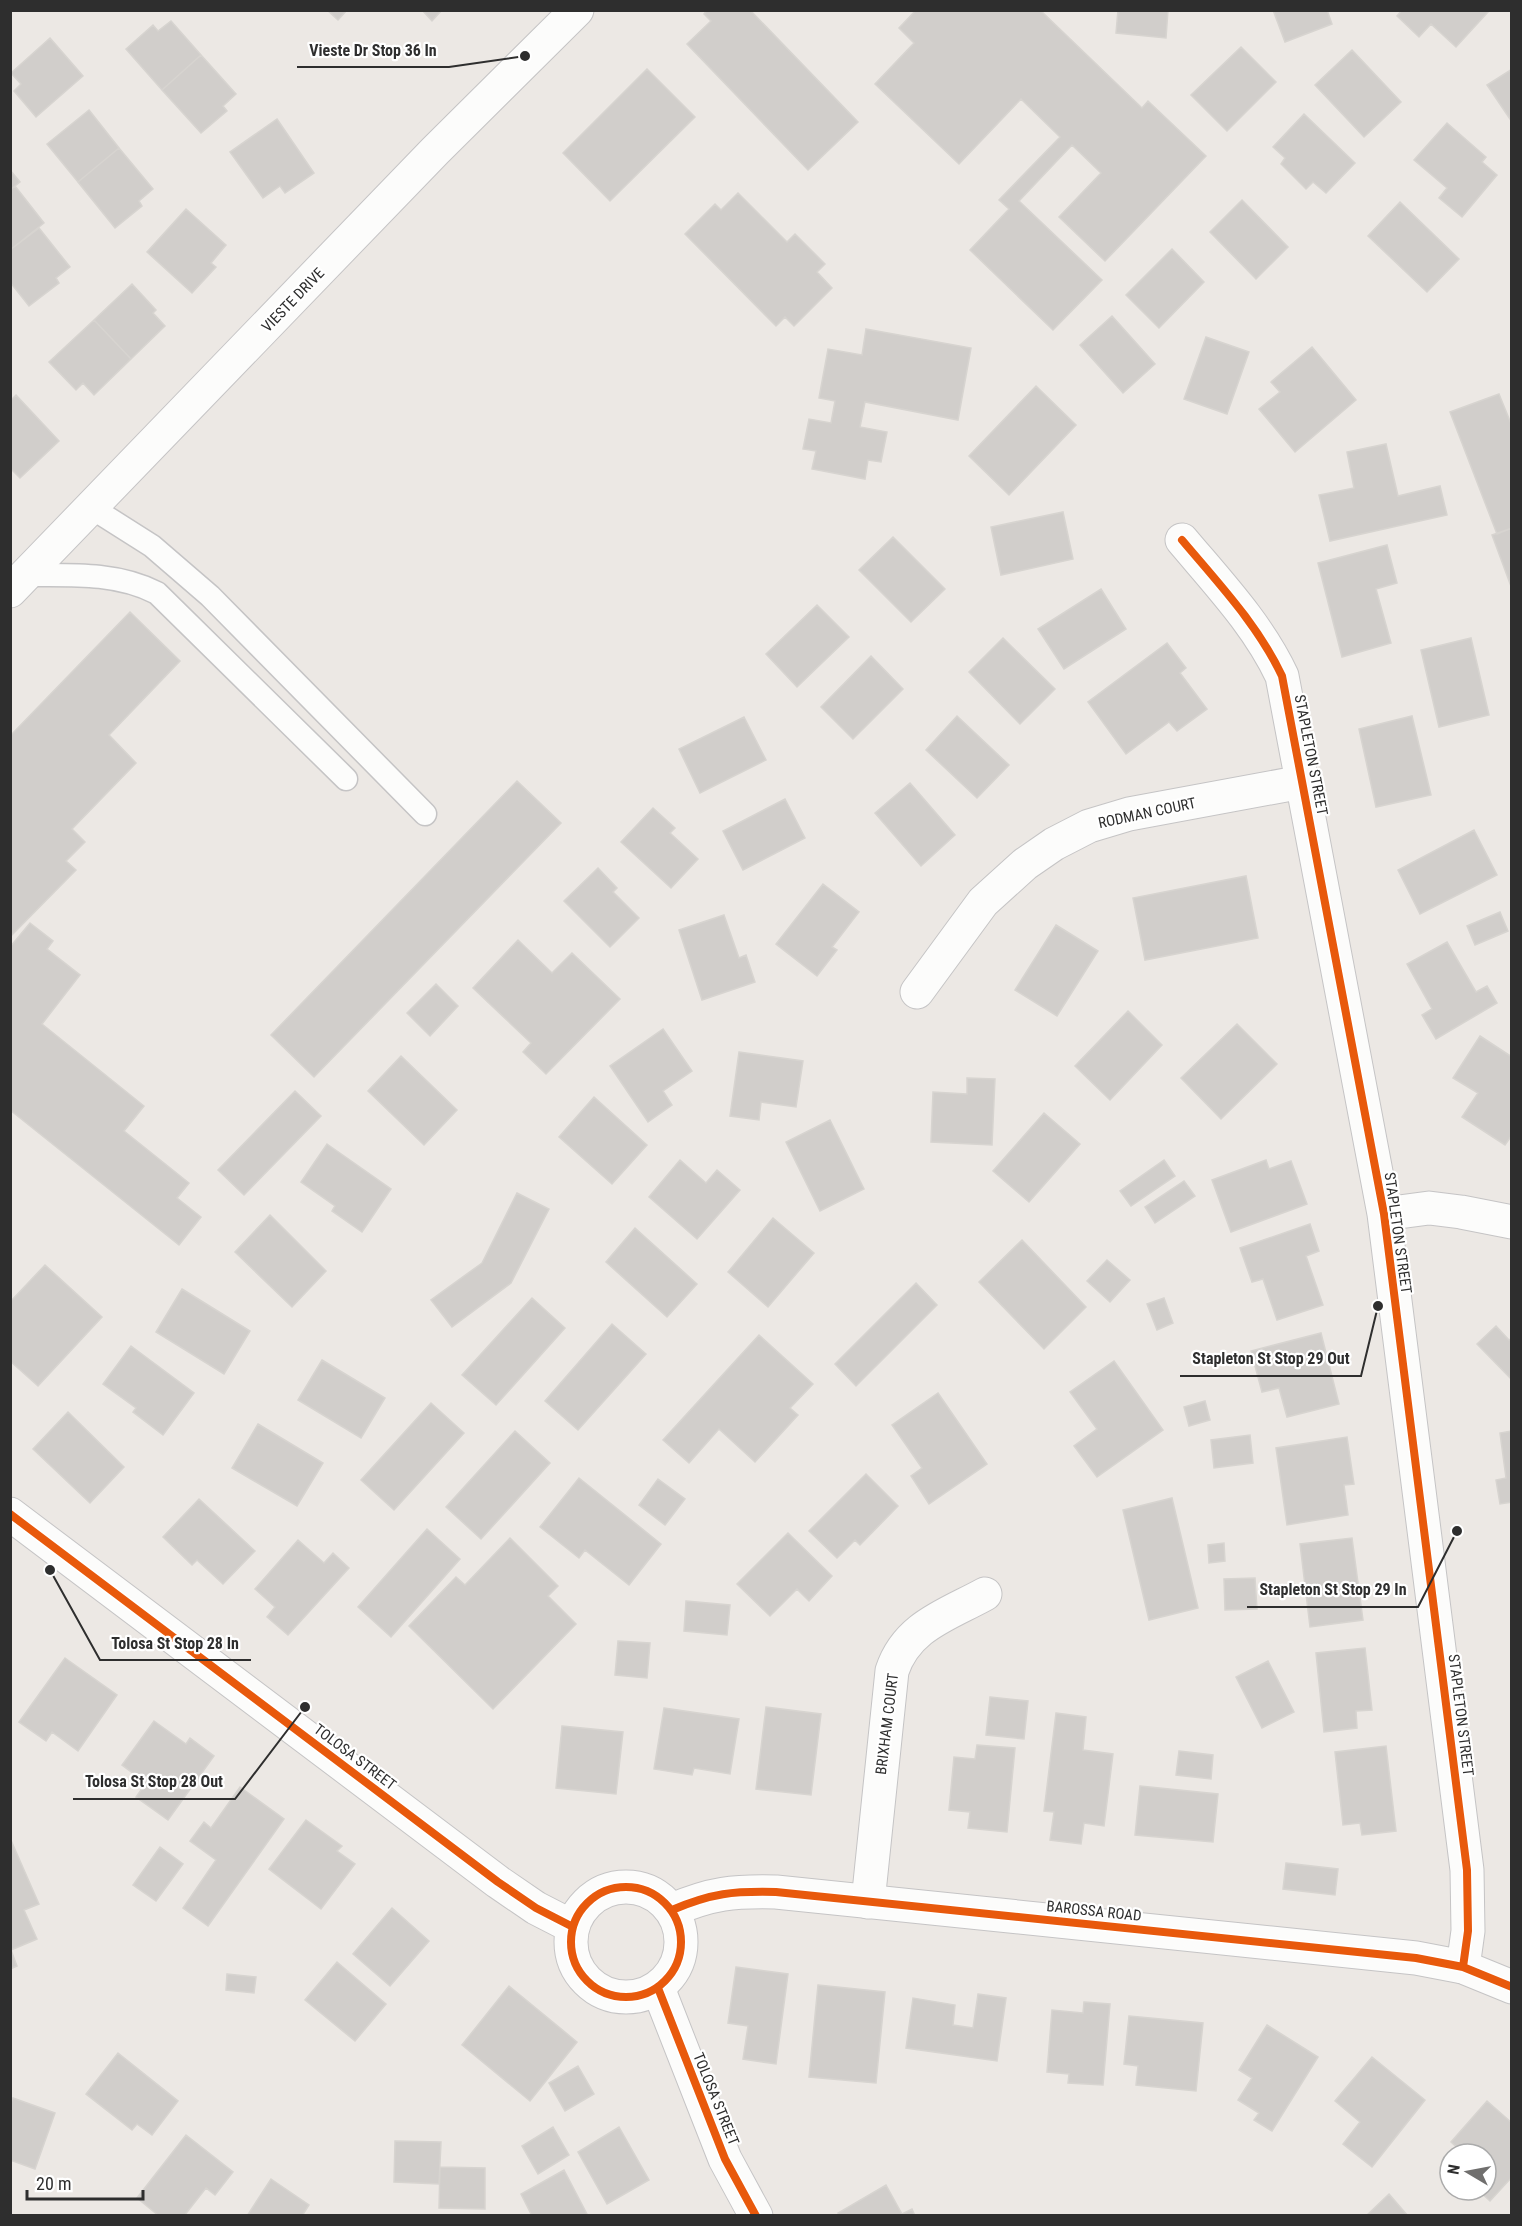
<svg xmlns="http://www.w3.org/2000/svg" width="1522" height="2226" font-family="'Roboto Condensed',sans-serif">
	<rect width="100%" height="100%" fill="#ece8e4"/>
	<path fill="#d1cecb" stroke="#d7d4d0" stroke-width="1.5" d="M327,10H347L338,20Z
		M422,10H442L432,21Z
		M707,10H750L858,122L808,170L687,44L711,21L704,14Z
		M916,10H1040L1142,108L1148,101L1206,156L1105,261L1059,217L1101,173L1072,145L1019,201L1102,280L1053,330L970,250L1009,209L999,200L1060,137L1021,99L959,164L875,84L914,43L899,28Z
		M1118,10H1168L1166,38L1116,33Z
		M1273,10H1327L1332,24L1285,42Z
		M1402,10H1486L1488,12L1456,47L1431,24L1419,37L1397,16Z
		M171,21L201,55L162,90L126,49L153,25L158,31Z
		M50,38L83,76L36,117L14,91L21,84L11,73Z
		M1241,47L1276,82L1227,131L1191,95Z
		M1352,50L1401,102L1364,137L1315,85Z
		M201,55L236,94L223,106L227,111L201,133L162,90Z
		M647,69L695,117L610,201L563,153Z
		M1512,69V122L1487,85Z
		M89,110L119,148L78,182L47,144Z
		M1304,114L1355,163L1326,193L1313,182L1306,189L1281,164L1285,158L1273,147Z
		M277,119L314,173L285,193L280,186L263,198L230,152Z
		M1447,123L1486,157L1482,162L1497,175L1462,217L1439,198L1447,188L1414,160Z
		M119,148L153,189L139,201L142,206L115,228L78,182Z
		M10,170L20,182L10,190Z
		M15,186L44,223L10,250V190Z
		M738,193L787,242L795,234L825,264L817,272L832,288L794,326L785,317L776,326L685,234L715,204L721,210Z
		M1242,200L1288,247L1256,279L1210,232Z
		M1400,202L1459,259L1427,292L1368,236Z
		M186,209L226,245L211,263L216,267L192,293L147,252Z
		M39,228L70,267L56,278L59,283L29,306L10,282V250Z
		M1172,249L1204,282L1159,328L1126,295Z
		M132,284L156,310L153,313L165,326L131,359L94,320Z
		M1112,316L1155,364L1123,393L1080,345Z
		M94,320L131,359L94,395L83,383L76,390L49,362Z
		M866,329L971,348L958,420L865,402L860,427L887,432L881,462L868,460L865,479L812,469L816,451L803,449L809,419L831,423L835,401L819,398L828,349L862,355Z
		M1206,337L1249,352L1227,414L1184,399Z
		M1312,347L1356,400L1295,452L1259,409L1280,392L1271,382Z
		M1036,386L1076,425L1009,495L969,456Z
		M1499,394L1512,426V528L1497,534L1450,412Z
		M16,395L59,441L20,478L10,468V401Z
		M1386,444L1398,496L1440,486L1447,515L1330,541L1319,495L1354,488L1347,452Z
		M1063,512L1073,559L1001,575L991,527Z
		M1512,528V589L1492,535Z
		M893,537L945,589L911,622L859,570Z
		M1387,545L1397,583L1376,589L1391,643L1342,657L1318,563Z
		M1101,589L1126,629L1064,669L1038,629Z
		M817,605L849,637L797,687L766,654Z
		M130,612L180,661L109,735L136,763L72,829L85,842L66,861L76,870L10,937V736Z
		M1003,638L1055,689L1020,724L969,672Z
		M1471,638L1489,715L1439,727L1421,650Z
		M1167,643L1186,668L1180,673L1207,709L1177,731L1169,722L1126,754L1088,702Z
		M871,656L903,689L853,739L821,707Z
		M957,716L1009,765L977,798L926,750Z
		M1412,716L1431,795L1376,807L1359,729Z
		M744,717L766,760L700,793L679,749Z
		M517,781L561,823L314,1077L271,1035Z
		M910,783L955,835L921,866L875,813Z
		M785,799L805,838L743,870L723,831Z
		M653,808L675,828L670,833L698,859L671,888L621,842Z
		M1474,830L1497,875L1420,914L1398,870Z
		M598,868L617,888L613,892L639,918L610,947L564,901Z
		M1246,876L1258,938L1145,960L1133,898Z
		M823,884L859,912L832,947L837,950L817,976L776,944Z
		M1500,912L1508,931L1475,945L1467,926Z
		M724,915L739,958L746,955L755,982L702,1000L679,930Z
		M30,923L53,941L47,949L80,975L42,1024L144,1106L124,1131L189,1183L177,1198L201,1217L179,1245L10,1110V947Z
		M1056,925L1098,951L1057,1016L1015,990Z
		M518,940L552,973L572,953L620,999L546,1074L523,1052L531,1043L473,988Z
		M1447,942L1476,992L1487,986L1497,1003L1436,1039L1422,1015L1432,1009L1407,964Z
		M436,984L458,1006L430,1036L407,1013Z
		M1128,1011L1162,1045L1110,1100L1075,1066Z
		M1237,1024L1277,1064L1221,1119L1181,1078Z
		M663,1029L692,1071L663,1091L672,1105L648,1122L610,1066Z
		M1480,1036L1512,1057V1135L1505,1145L1462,1117L1478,1093L1453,1078Z
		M739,1052L803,1061L796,1107L761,1102L759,1120L730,1116Z
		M401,1056L457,1110L424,1145L368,1091Z
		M967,1078L995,1079L992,1145L931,1142L933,1092L967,1094Z
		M295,1091L321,1116L244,1195L218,1170Z
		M594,1097L647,1145L612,1184L559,1137Z
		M1044,1113L1080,1144L1029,1202L993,1171Z
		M830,1120L864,1189L820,1211L786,1142Z
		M327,1144L391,1189L362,1232L332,1211L335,1206L301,1182Z
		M680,1160L706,1183L717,1170L740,1190L697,1239L649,1197Z
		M1164,1160L1175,1176L1131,1206L1120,1191Z
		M1266,1160L1269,1169L1291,1161L1307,1204L1231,1232L1212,1180Z
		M1184,1181L1195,1196L1155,1223L1145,1207Z
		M517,1193L549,1209L511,1283L452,1327L431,1300L482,1263Z
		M270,1215L326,1271L292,1307L235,1252Z
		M773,1218L814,1253L768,1307L728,1272Z
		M1310,1224L1319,1251L1306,1256L1323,1305L1277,1320L1263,1279L1252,1282L1240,1248Z
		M635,1228L697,1284L667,1317L606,1262Z
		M1022,1240L1086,1307L1044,1349L979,1282Z
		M1107,1260L1130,1280L1110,1302L1087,1281Z
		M45,1265L102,1317L38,1386L10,1361V1302Z
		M916,1283L937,1305L856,1386L835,1364Z
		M182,1289L250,1331L224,1374L156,1332Z
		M532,1298L565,1328L496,1405L462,1375Z
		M1164,1298L1173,1323L1157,1330L1147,1304Z
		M612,1324L646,1354L578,1430L545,1401Z
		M1496,1326L1509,1340L1512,1338V1380L1477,1344Z
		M1321,1333L1339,1404L1287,1417L1279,1388L1262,1392L1251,1351Z
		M759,1335L813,1384L790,1408L798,1415L755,1462L719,1429L689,1463L663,1440Z
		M131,1346L194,1393L163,1435L133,1412L136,1408L103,1384Z
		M322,1360L385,1398L361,1438L298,1400Z
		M1114,1361L1163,1430L1097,1477L1074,1446L1097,1429L1070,1392Z
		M938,1393L987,1464L929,1504L911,1476L922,1468L892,1425Z
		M1205,1401L1210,1420L1189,1426L1184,1407Z
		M431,1403L464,1433L394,1510L361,1480Z
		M68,1412L124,1467L90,1503L33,1449Z
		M258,1424L323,1463L297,1506L232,1468Z
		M515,1431L550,1463L481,1539L446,1507Z
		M1512,1431V1502L1500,1504L1496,1480L1506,1478L1500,1433Z
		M1250,1435L1253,1463L1214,1468L1211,1440Z
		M1347,1437L1354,1484L1344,1485L1348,1515L1287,1525L1276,1448Z
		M866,1474L898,1506L860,1545L855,1540L837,1558L809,1531Z
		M579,1478L661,1544L629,1585L585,1550L579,1558L540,1527Z
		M658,1479L685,1499L665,1525L639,1505Z
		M1172,1498L1198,1608L1149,1620L1123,1510Z
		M199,1499L255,1551L223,1584L197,1560L192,1565L163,1537Z
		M427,1529L460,1559L391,1637L358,1607Z
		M788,1533L832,1576L809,1601L797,1589L770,1616L737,1584Z
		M510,1538L558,1586L548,1596L576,1624L493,1709L409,1626L456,1577L465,1585Z
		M1352,1538L1363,1620L1310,1627L1300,1544Z
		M298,1540L324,1563L333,1553L349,1568L288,1635L267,1617L275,1607L255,1589Z
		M1224,1543L1225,1561L1209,1563L1208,1545Z
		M1255,1578L1257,1609L1225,1610L1224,1579Z
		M686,1601L730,1605L727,1635L684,1631Z
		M618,1641L650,1643L647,1678L615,1675Z
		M1365,1648L1372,1710L1356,1711L1357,1728L1324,1732L1316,1653Z
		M65,1658L117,1695L78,1751L52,1732L46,1741L19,1722Z
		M1268,1661L1294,1712L1262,1728L1236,1677Z
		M990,1697L1028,1701L1024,1739L986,1735Z
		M766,1707L821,1714L811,1795L756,1789Z
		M664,1708L739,1719L730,1774L694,1768L692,1775L654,1769Z
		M1056,1713L1086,1717L1083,1750L1113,1754L1104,1826L1084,1823L1081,1844L1050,1840L1054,1812L1044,1811Z
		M154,1721L186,1744L190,1738L214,1756L168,1820L136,1797L146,1783L122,1765Z
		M562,1726L623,1732L616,1794L556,1788Z
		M977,1745L1015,1748L1007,1832L968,1828L970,1812L949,1810L954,1757L975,1759Z
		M1386,1746L1396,1831L1362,1835L1360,1823L1343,1825L1335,1752Z
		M1179,1751L1213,1755L1211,1779L1176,1775Z
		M1140,1786L1218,1794L1213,1842L1135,1835Z
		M240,1787L284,1819L208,1926L183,1908L216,1860L190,1841L204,1822L211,1828Z
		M306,1820L342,1846L337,1851L355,1864L321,1909L269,1869Z
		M10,1838L39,1904L24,1910L37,1939L11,1950L17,1966L10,1969Z
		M160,1847L183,1864L156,1901L133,1885Z
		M1286,1863L1338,1869L1335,1895L1283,1889Z
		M392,1908L429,1941L390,1986L353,1954Z
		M337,1962L386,2004L355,2041L305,2000Z
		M736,1967L788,1974L776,2064L743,2059L748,2026L728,2023Z
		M227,1974L256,1977L254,1993L226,1990Z
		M818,1985L885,1992L876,2083L809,2077Z
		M509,1986L577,2042L530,2101L462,2045Z
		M978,1994L1006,1998L997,2061L906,2048L913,1998L955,2005L953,2025L973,2028Z
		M1084,2002L1110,2004L1103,2085L1068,2083L1069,2074L1047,2072L1052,2010L1083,2013Z
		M1129,2016L1203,2023L1196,2091L1136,2085L1138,2066L1124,2064Z
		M1267,2025L1318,2057L1272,2131L1254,2120L1259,2113L1238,2100L1252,2078L1239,2070Z
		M118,2053L178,2101L152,2135L137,2124L132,2130L86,2094Z
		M1372,2057L1425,2100L1372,2167L1343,2144L1360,2122L1335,2101Z
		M578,2066L594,2094L565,2111L549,2083Z
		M13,2098L55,2113L35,2169L10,2160V2105Z
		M1487,2101L1512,2123V2177L1490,2201L1478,2190H1486V2154H1464L1451,2142Z
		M553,2127L569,2155L538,2174L522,2146Z
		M619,2127L649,2180L607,2204L578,2152Z
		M186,2135L233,2172L215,2195L206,2188L184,2216H159L137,2198Z
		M395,2141L441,2142L439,2184L394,2182Z
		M440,2167L485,2168V2209L439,2208Z
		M564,2170L588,2216H532L521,2194Z
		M271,2179L309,2205L302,2216H247Z
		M886,2185L902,2214L912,2209L915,2216H839L838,2213Z
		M1389,2194L1408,2216H1366Z"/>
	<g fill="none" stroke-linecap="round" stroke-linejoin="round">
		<defs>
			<path id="service" d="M92,508L152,546L210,596L425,814
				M25,575C69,575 117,572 157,593L346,779"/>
			<path id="minor" d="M1182,540C1219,584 1258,625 1282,676L1384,1214L1467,1870L1468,1931L1463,1967
				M10,591L435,151L577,10
				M917,992L983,902L1025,864L1054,844L1089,826L1129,814L1302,782
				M1384,1214L1429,1208L1461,1212L1512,1222
				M868,1902L892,1671C907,1626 947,1615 985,1594
				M658,1988L725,2159L756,2216"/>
			<path id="tertiary" d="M10,1514L498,1882L536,1908L573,1927
				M571 1942a55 55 0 1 1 110 0a55 55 0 1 1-110 0Z
				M672,1910C712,1893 733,1891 776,1892L1416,1958L1463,1967L1512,1987"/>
		</defs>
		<use href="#service" stroke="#c5c4c5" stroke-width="25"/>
		<use href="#minor" stroke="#c5c4c5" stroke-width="35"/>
		<use href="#tertiary" stroke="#c5c4c5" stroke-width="35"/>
		<use href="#service" stroke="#fcfcfb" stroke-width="22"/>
		<use href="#minor" stroke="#fcfcfb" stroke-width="33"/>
		<use href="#tertiary" stroke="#fcfcfb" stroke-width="33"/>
		<defs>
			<path id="cycleway" d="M1182,540C1219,584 1258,625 1282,676L1384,1214L1467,1870L1468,1931L1463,1967
				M10,1514L498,1882L536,1908L573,1927
				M571 1942a55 55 0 1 1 110 0a55 55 0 1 1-110 0Z
				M672,1910C712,1893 733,1891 776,1892L1416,1958L1463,1967L1512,1987
				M658,1988L725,2159L756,2216"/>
		</defs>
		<use href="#cycleway" stroke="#fff" stroke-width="11"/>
		<use href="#cycleway" stroke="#e8590c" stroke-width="8"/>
	</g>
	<g text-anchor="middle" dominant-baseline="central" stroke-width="4.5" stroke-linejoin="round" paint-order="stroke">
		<g font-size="15" fill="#2e2e2e" stroke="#fff">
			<text transform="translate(293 300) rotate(-46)">VIESTE DRIVE</text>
			<text transform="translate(1311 755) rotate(79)">STAPLETON STREET</text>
			<text transform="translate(1147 813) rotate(-12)">RODMAN COURT</text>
			<text transform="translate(1398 1233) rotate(82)">STAPLETON STREET</text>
			<text transform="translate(1461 1715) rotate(83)">STAPLETON STREET</text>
			<text transform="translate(887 1724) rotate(-83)">BRIXHAM COURT</text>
			<text transform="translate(355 1757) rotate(37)">TOLOSA STREET</text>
			<text transform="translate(1094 1911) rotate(6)">BAROSSA ROAD</text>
			<text transform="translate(716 2099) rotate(68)">TOLOSA STREET</text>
		</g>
	</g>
	<path fill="none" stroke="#2e2e2e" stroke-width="2" d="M525 56L449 67H297M1378 1306L1361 1376H1180M1457 1531L1418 1607H1247M50 1570L100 1660H251M305 1707L235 1799H73"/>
	<g fill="#2e2e2e" stroke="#fff" stroke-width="2">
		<circle cx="525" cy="56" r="6"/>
		<circle cx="1378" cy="1306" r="6"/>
		<circle cx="1457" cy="1531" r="6"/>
		<circle cx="50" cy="1570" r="6"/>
		<circle cx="305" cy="1707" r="6"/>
	</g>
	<g font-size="16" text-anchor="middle" font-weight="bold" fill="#2e2e2e" stroke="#fff" stroke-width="4.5" stroke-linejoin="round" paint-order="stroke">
		<text x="373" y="56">Vieste Dr Stop 36 In</text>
		<text x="1271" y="1364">Stapleton St Stop 29 Out</text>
		<text x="1333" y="1595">Stapleton St Stop 29 In</text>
		<text x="175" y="1649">Tolosa St Stop 28 In</text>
		<text x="154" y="1787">Tolosa St Stop 28 Out</text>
	</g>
	<rect width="1522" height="2226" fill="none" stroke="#2e2e2e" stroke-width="24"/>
	<g transform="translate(1468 2172) rotate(280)"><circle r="28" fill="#ffffff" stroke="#ababab" stroke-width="1.5"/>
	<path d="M0-4.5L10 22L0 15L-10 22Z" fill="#706f6e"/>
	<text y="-9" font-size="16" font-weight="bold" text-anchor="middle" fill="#2e2e2e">N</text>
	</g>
	<path d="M27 2190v9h116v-9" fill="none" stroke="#2e2e2e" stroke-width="3"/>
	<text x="36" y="2190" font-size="18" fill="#2e2e2e" stroke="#ffffff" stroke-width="4.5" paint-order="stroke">20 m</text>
</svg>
